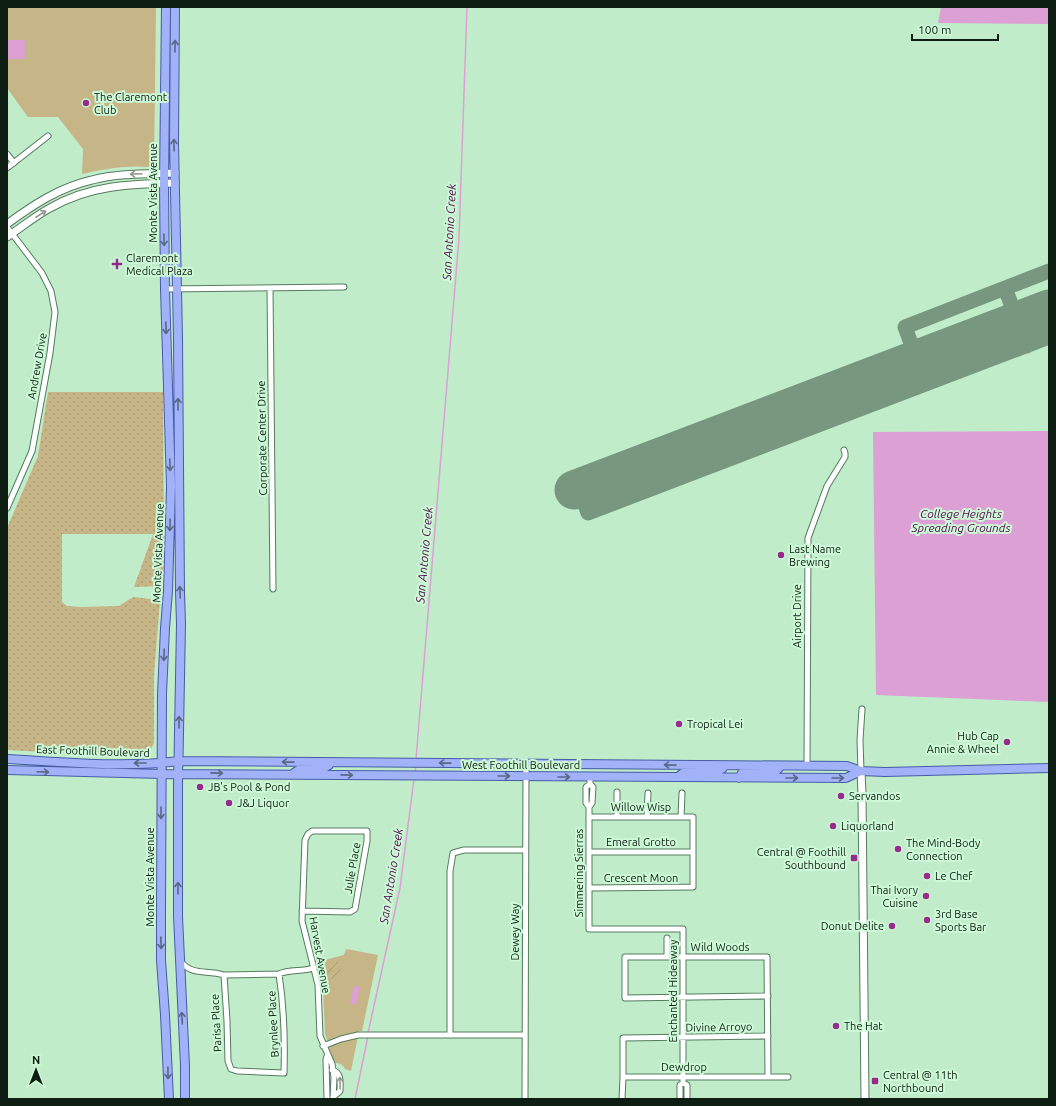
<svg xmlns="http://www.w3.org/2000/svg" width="1056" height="1106" font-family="Ubuntu,sans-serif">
	<defs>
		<pattern id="grass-dots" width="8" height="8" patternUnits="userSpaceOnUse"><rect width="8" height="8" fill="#c6b586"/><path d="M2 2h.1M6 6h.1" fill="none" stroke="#a99b73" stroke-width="1.8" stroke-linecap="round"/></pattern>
		<pattern id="garden-furrows" width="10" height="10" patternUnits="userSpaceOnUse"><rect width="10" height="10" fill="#c6b586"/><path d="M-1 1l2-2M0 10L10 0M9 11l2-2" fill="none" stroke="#a99b73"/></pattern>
	</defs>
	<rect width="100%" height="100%" fill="#c0ecca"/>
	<path fill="url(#grass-dots)" d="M48,392H163L164,553L162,586L134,587L153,534H62V602L67,606L81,607L119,606L133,597L160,600L154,675V743L150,751L142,754H80L7,750V528L38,456Z"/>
	<path fill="#c6b586" d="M7,7H156L154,162L149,167C126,165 105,169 82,174L83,149L58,117H28L7,88Z
		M346,949L378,955L362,1031H359L351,1071L345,1069C343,1064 339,1063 334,1063L325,1033L323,986L317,962L344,955Z"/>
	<path fill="url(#garden-furrows)" d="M334,960C342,962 342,970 339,976L331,979L330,975L326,972L325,968L329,963H333Z"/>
	<path fill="#dca0d4" d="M941,7H1049V24L938,23Z
		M7,40H25V59H7Z
		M1049,431V702L876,695L873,432Z
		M354,986L360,987L356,1005L350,1003Z"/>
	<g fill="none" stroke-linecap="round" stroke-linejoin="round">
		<path stroke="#dca0d4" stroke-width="1.5" d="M416,759L459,238L467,7
			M415,773L416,765
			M368,1033L400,888L414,779
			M355,1099L368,1036"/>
		<path stroke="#77987e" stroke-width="15" d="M1005,288L1027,346
			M926,384L905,327L1049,271
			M721,434L731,458
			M579,488L588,513L1049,337"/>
		<path stroke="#77987e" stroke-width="39" d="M574,490L1049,309"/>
		<defs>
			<path id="minor" d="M7,154L14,163
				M7,168L48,136
				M7,227L42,273L51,291L55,312L50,353L32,451L7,508
				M270,288L273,589
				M165,289L344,287
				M807,766L808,538L827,486L845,457V453L844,450
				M861,771L860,740L862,709
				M590,777V784L593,787L592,803L589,807V929H683V1083L680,1085V1099
				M617,792V817
				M589,807L586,803V787L590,784
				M589,817H693V887L590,888
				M647,817L648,793
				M681,817L682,793
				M589,852H693
				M302,911L350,912L355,909L367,841V831H312L308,834L305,840L302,921L318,985L320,1036L332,1064L334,1077L333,1099
				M667,957V938
				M180,961C194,977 206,969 224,975L279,974C290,969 302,972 313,968
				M224,975L227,1021L228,1061L231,1069L237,1071L284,1073C285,1040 284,1007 279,974
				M450,1035V871L453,853L464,850H525
				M323,1046L341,1039L358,1035H525
				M332,1070C342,1073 340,1082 340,1091L333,1097
				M623,1077V1038L768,1036
				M768,1077L767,957H625V998L768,996
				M683,1083L687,1085V1099
				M327,1099L326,1059L327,1056
				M525,1099L526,764
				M622,1099L623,1077H788"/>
			<path id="secondary" d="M7,224C33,205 60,187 92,180C119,173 147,174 175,173
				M7,237C22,227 35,216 50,208C90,185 130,184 175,183
				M861,771L862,794L865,1099"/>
			<path id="primary" d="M166,7L164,183L165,289L171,486L168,591L165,628L162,694L161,915V960L165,1015L169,1099
				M175,7L174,142L178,338L180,592L181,624L178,786V916L185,1066V1099
				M7,759C64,762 122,768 179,761L847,766L861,771L885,772L1049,768
				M7,770L162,774L846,778L861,771
				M294,773L300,769L326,767L329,765L330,762
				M678,777L683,773L687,771L713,772L718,771L723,768L724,766
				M739,778L742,773L745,772H775L781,766"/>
		</defs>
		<use href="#minor" stroke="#547c5e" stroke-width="7"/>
		<use href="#secondary" stroke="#547c5e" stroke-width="9"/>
		<use href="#primary" stroke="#465ca5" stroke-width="10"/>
		<use href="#minor" stroke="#fff" stroke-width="5"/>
		<use href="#secondary" stroke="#fff" stroke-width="7"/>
		<use href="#primary" stroke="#a2b2f8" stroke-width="8"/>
	</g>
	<defs><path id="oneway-shaft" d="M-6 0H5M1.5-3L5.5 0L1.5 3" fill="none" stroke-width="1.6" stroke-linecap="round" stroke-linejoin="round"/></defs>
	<g stroke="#586885">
		<use href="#oneway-shaft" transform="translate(175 46) rotate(-89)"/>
		<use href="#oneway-shaft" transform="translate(174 145) rotate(-91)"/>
		<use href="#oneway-shaft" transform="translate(164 240) rotate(89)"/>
		<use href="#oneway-shaft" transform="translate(166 328) rotate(88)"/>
		<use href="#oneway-shaft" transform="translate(178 404) rotate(-90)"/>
		<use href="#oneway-shaft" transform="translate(170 465) rotate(88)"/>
		<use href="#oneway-shaft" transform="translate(170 525) rotate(91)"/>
		<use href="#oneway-shaft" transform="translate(180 592) rotate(-92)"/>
		<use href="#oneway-shaft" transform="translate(164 655) rotate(92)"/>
		<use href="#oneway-shaft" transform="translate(179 722) rotate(-90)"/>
		<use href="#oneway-shaft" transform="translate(288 762) rotate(-179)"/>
		<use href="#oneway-shaft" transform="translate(140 763) rotate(180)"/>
		<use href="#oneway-shaft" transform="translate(445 763) rotate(-179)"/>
		<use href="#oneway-shaft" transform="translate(670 765) rotate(-179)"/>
		<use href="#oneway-shaft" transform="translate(43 772) rotate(2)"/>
		<use href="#oneway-shaft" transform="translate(217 773) rotate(1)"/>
		<use href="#oneway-shaft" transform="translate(347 775) rotate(1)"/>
		<use href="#oneway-shaft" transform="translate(504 776)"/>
		<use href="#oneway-shaft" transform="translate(564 777)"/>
		<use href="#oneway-shaft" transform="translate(792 778)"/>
		<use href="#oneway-shaft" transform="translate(838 778)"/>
		<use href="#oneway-shaft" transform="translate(161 813) rotate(90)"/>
		<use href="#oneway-shaft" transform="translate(178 888) rotate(-90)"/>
		<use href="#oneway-shaft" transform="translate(161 943) rotate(89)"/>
		<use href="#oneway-shaft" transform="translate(182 1018) rotate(-93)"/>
		<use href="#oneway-shaft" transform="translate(168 1073) rotate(89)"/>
	</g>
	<g stroke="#939a94">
		<use href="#oneway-shaft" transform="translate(136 174) rotate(178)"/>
		<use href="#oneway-shaft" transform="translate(41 214) rotate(-33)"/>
		<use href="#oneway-shaft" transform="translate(340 1083) rotate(-91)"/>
	</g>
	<g fill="#962b8d" stroke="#cdf9d7" stroke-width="1.5">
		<circle cx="86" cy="103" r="4"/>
		<path d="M115 258h4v4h4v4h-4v4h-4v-4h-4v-4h4z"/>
		<circle cx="781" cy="555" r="4"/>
		<circle cx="679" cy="724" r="4"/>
		<circle cx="1007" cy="742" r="4"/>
		<circle cx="200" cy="787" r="4"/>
		<circle cx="841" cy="796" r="4"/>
		<circle cx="229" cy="803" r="4"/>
		<circle cx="833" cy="826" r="4"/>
		<circle cx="898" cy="849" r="4"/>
		<rect x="850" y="854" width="8" height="8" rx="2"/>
		<circle cx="927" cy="876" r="4"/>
		<circle cx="926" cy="896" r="4"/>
		<circle cx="927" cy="920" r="4"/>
		<circle cx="892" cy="926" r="4"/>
		<circle cx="836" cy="1026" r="4"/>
		<rect x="871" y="1077" width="8" height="8" rx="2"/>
	</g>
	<g text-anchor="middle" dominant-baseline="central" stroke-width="4" stroke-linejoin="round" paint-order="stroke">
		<g font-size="11" fill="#0e1e12" stroke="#cdf9d7" text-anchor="start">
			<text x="94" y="97">The Claremont<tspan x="94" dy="13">Club</tspan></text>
			<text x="126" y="258">Claremont<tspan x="126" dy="13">Medical Plaza</tspan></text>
			<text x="789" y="549">Last Name<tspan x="789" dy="13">Brewing</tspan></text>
			<text x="687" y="724">Tropical Lei</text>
			<text x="999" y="736" text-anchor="end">Hub Cap<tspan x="999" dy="13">Annie &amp; Wheel</tspan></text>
			<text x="208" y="787">JB's Pool &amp; Pond</text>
			<text x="849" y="796">Servandos</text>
			<text x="237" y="803">J&amp;J Liquor</text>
			<text x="841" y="826">Liquorland</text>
			<text x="906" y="843">The Mind-Body<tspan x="906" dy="13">Connection</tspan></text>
			<text x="846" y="852" text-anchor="end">Central @ Foothill<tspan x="846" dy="13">Southbound</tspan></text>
			<text x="935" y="876">Le Chef</text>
			<text x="918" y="890" text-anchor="end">Thai Ivory<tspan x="918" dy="13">Cuisine</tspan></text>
			<text x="935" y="914">3rd Base<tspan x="935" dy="13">Sports Bar</tspan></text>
			<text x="884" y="926" text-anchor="end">Donut Delite</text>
			<text x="844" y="1026">The Hat</text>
			<text x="883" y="1075">Central @ 11th<tspan x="883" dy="13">Northbound</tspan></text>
		</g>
		<g font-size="11" fill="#0e1e12" stroke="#cdf9d7">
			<text transform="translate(153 193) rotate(-90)">Monte Vista Avenue</text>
			<text transform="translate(37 366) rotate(-80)">Andrew Drive</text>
			<text transform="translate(262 438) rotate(-91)">Corporate Center Drive</text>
			<text transform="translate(158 553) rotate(-88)">Monte Vista Avenue</text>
			<text transform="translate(797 616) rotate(-90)">Airport Drive</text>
			<text transform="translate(93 751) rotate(2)">East Foothill Boulevard</text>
			<text x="521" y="765">West Foothill Boulevard</text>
			<text x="641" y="807">Willow Wisp</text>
			<text x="641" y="842">Emeral Grotto</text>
			<text transform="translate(352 868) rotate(-80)">Julie Place</text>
			<text transform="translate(579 873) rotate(-90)">Simmering Sierras</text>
			<text transform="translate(150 877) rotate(-90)">Monte Vista Avenue</text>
			<text x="641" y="878">Crescent Moon</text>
			<text transform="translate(515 932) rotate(-90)">Dewey Way</text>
			<text x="720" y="947">Wild Woods</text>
			<text transform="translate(320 955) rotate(80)">Harvest Avenue</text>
			<text transform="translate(673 991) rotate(-90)">Enchanted Hideaway</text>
			<text transform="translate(216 1023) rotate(-93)">Parisa Place</text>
			<text transform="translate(273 1024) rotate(-93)">Brynlee Place</text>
			<text transform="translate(719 1027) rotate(-1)">Divine Arroyo</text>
			<text x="684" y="1067">Dewdrop</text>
		</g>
		<g font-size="12" font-style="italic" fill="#530b4e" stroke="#cdf9d7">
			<text transform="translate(449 232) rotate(-87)">San Antonio Creek</text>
			<text x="961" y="513">College Heights<tspan x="961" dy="14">Spreading Grounds</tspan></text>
			<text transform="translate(424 555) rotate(-85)">San Antonio Creek</text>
			<text transform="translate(391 876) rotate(-81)">San Antonio Creek</text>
		</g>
	</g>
	<rect width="1056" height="1106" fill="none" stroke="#0e1e12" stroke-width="16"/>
	<g transform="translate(36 1070)" stroke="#cdf9d7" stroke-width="3" paint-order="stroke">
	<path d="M0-3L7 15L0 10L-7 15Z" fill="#0e1e12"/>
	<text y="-6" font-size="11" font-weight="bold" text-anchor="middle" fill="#0e1e12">N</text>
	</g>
	<path d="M912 34v6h86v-6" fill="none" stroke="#0e1e12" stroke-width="2"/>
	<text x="918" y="34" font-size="12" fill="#0e1e12" stroke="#cdf9d7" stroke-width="3" paint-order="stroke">100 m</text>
</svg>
